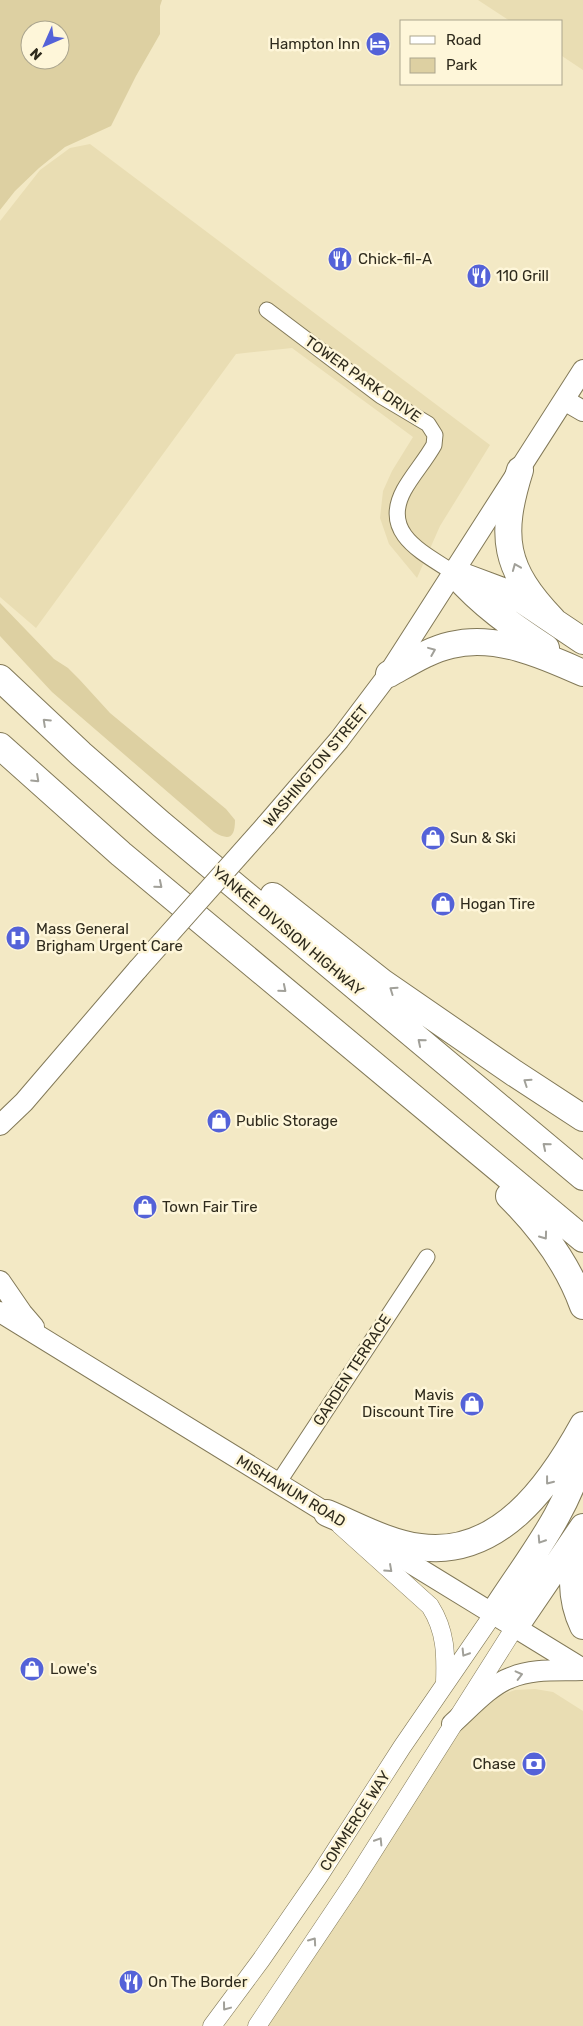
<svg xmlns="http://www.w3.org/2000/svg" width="583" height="2026" font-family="Rubik,sans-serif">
	<rect width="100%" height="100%" fill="#f3e9c5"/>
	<path fill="#e9ddb3" d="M478,0H583V70L562,56V21H510Z
		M90,144L490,445L440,526L417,578L389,544L380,518L383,491L392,471L413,437L292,348L236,354L36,628L0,597V221L40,170L70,148Z
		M535,1689L553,1692L583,1711V2026H263L471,1716L498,1696L515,1690Z"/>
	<path fill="#ddd0a2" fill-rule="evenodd" d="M0,0H162L160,6V34L136,76L111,126L65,147L39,168L15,191L0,210ZM30,30H60V60H30Z
		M0,603L54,659L68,668L79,679L110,713L226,809L235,820C235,838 229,841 214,832L52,692L0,636Z"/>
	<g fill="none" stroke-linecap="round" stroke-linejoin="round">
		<defs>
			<path id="minor" d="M267,310L381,396L428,424L435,435L434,445C425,461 413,474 404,490C380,534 424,553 454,573
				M278,1483L427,1257"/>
			<path id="tertiary" d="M340,1525L430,1606C446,1631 446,1655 445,1683
				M212,2026L261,1960L319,1876L402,1747L494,1613
				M257,2026L353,1883L515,1627"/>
			<path id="secondary" d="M564,400L583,411
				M266,825L339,740L385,679L583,370
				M0,1125L24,1102L138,969
				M0,1281L22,1313L34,1327
				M0,1312L338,1520
				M376,1542L583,1669
				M452,1724C468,1710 490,1685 510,1678C533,1668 559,1671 583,1670"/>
			<path id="motorway" d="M520,470C499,537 504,569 553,620
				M454,573C483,606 510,624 546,648
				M457,574L516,596L583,641
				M389,674C409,663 429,650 451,645C496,634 543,655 583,673
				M0,678L81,754L161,824L583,1177
				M0,746L121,854L583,1239
				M273,896L382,982L514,1073L583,1118
				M509,1196C541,1228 568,1264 583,1306
				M327,1513C356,1525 388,1543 420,1547C499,1558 550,1485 583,1425
				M581,1539C570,1568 570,1599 583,1626
				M494,1613C527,1561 570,1510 583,1449
				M515,1627L583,1527"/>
		</defs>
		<use href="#minor" stroke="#827958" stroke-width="17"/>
		<use href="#tertiary" stroke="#827958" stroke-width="19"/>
		<use href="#secondary" stroke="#827958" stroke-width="22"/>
		<use href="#motorway" stroke="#827958" stroke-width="28"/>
		<use href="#minor" stroke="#fff" stroke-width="15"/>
		<use href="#tertiary" stroke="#fff" stroke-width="18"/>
		<use href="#secondary" stroke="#fff" stroke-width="20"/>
		<use href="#motorway" stroke="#fff" stroke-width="26"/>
		<defs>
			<path id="secondary-bridge" d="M138,969L266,825"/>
		</defs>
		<use href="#secondary-bridge" stroke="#827958" stroke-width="22" stroke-linecap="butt"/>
		<use href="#secondary-bridge" stroke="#fff" stroke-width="20"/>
	</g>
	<defs><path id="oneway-chevron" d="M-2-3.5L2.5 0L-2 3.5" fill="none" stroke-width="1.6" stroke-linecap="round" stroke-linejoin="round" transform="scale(1.25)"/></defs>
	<g stroke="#a1a099">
		<use href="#oneway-chevron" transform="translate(516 567) rotate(-112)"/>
		<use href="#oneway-chevron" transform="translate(432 651) rotate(-22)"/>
		<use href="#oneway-chevron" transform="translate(46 722) rotate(-137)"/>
		<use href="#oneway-chevron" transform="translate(36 779) rotate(43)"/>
		<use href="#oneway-chevron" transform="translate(159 885) rotate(40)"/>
		<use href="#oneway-chevron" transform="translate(283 989) rotate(40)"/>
		<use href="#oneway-chevron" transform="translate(393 990) rotate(-145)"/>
		<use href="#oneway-chevron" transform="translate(421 1042) rotate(-140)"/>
		<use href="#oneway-chevron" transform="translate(527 1082) rotate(-146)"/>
		<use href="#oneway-chevron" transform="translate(546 1146) rotate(-140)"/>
		<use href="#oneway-chevron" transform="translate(544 1236) rotate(54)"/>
		<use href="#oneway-chevron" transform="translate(549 1481) rotate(128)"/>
		<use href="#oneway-chevron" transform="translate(541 1540) rotate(123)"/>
		<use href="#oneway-chevron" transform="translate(389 1569) rotate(42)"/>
		<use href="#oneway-chevron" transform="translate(465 1653) rotate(122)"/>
		<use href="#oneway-chevron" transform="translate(519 1675) rotate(-14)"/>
		<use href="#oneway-chevron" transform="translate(379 1841) rotate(-58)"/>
		<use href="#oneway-chevron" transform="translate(313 1941) rotate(-55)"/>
		<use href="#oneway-chevron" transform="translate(226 2007) rotate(127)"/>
	</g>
	<defs>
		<symbol id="hotel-disc" viewBox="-11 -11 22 22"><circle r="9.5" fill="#5462d8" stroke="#fef6d9"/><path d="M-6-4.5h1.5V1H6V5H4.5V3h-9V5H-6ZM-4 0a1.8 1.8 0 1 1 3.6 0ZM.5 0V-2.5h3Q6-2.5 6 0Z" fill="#fff"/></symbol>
		<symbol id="restaurant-disc" viewBox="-11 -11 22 22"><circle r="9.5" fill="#5462d8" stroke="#fef6d9"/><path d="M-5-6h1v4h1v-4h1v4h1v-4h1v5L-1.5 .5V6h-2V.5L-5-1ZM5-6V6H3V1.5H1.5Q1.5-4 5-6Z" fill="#fff"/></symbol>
		<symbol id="shop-disc" viewBox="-11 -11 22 22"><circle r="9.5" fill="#5462d8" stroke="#fef6d9"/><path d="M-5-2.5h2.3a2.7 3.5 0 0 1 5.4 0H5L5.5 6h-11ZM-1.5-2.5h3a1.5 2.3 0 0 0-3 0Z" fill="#fff"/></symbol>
		<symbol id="hospital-disc" viewBox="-11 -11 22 22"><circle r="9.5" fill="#5462d8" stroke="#fef6d9"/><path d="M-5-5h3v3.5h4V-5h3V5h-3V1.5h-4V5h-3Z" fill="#fff"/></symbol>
		<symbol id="bank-disc" viewBox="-11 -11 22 22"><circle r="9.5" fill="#5462d8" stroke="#fef6d9"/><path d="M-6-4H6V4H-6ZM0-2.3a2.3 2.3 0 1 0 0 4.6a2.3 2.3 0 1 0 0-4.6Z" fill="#fff"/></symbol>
	</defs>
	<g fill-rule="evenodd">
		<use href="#hotel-disc" x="364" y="30" width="28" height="28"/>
		<use href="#restaurant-disc" x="326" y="245" width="28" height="28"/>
		<use href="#restaurant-disc" x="465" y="262" width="28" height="28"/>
		<use href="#shop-disc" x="419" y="824" width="28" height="28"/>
		<use href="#shop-disc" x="429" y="890" width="28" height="28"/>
		<use href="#hospital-disc" x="4" y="924" width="28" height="28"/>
		<use href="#shop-disc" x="205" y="1107" width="28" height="28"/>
		<use href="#shop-disc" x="131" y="1193" width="28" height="28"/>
		<use href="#shop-disc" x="458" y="1390" width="28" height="28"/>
		<use href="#shop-disc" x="18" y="1655" width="28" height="28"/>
		<use href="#bank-disc" x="520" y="1750" width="28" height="28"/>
		<use href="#restaurant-disc" x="117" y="1968" width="28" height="28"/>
	</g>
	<g text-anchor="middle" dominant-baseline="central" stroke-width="5" stroke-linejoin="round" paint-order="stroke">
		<g font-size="15" fill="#2f2b1d" stroke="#fef6d9" text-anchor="start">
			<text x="360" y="44" text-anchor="end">Hampton Inn</text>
			<text x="358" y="259">Chick-fil-A</text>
			<text x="496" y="276">110 Grill</text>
			<text x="450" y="838">Sun &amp; Ski</text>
			<text x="460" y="904">Hogan Tire</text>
			<text x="36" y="929">Mass General<tspan x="36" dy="17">Brigham Urgent Care</tspan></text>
			<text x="236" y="1121">Public Storage</text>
			<text x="162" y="1207">Town Fair Tire</text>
			<text x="454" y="1395" text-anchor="end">Mavis<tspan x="454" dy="17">Discount Tire</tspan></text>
			<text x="50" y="1669">Lowe's</text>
			<text x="516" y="1764" text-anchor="end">Chase</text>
			<text x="148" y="1982">On The Border</text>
		</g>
		<g font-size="15" fill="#2f2b1d" stroke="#fef6d9">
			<text transform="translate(363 379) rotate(35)">TOWER PARK DRIVE</text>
			<text transform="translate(316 766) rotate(-50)">WASHINGTON STREET</text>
			<text transform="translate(288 931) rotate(40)">YANKEE DIVISION HIGHWAY</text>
			<text transform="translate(352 1370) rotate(-57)">GARDEN TERRACE</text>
			<text transform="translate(291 1491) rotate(31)">MISHAWUM ROAD</text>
			<text transform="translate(355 1821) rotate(-57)">COMMERCE WAY</text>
		</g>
	</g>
	<rect x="400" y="20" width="162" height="65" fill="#fef6d9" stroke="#aba58e"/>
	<rect x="410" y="36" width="25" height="8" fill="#ffffff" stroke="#aba58e"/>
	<text x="446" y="45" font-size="15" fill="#2f2b1d">Road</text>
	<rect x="410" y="58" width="25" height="15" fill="#ddd0a2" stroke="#aba58e"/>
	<text x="446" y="70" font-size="15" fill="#2f2b1d">Park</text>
	<g transform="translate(45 45) rotate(225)"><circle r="24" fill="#fef6d9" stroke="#aba58e"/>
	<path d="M0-4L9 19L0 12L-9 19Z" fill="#5462d8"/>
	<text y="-8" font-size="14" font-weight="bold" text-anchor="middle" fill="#2f2b1d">N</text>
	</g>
</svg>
